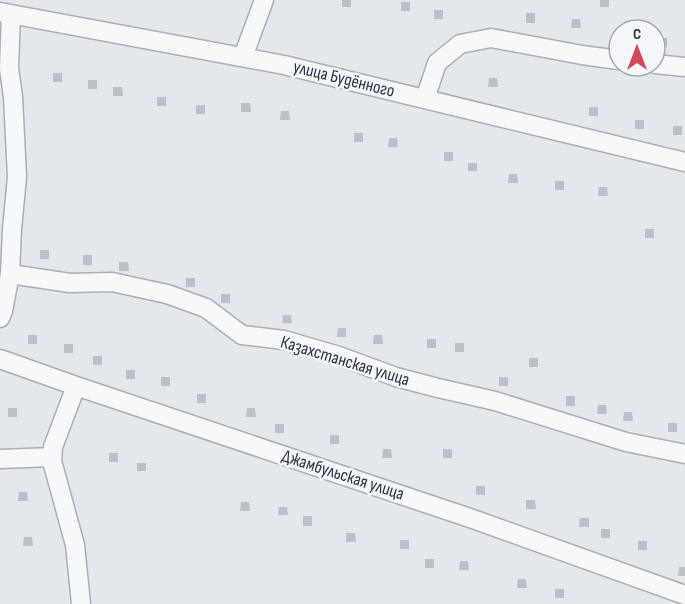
<svg xmlns="http://www.w3.org/2000/svg" width="685" height="604" font-family="'Sofia Sans Condensed',sans-serif">
	<rect width="100%" height="100%" fill="#e4e7ec"/>
	<path fill="#bbc0ca" d="M342,0H351V7H342Z
		M600,0H609V7H600Z
		M401,2H410V11H401Z
		M434,10H443V19H434Z
		M526,13H535V23H526Z
		M572,19H580L581,28H571Z
		M658,38H667V47H657Z
		M53,73H62V82H53Z
		M489,78H497L498,87H488Z
		M88,80H97V89H88Z
		M113,87H122L123,96H113Z
		M157,97H166V106H157Z
		M241,103H250L251,112H241Z
		M196,105H205V114H196Z
		M589,107H598V116H589Z
		M281,111H289L290,120H280Z
		M635,120H644V129H635Z
		M673,126H682V135H673Z
		M354,133H363V142H354Z
		M389,138H397L398,147H388Z
		M444,152H453V161H444Z
		M468,163H477V171H468Z
		M509,174H517L518,183H508Z
		M555,181H564V190H555Z
		M599,187H607L608,196H598Z
		M645,229H654V238H645Z
		M40,250H49V259H40Z
		M83,255H92V265H83Z
		M119,262H128L129,271H119Z
		M186,278H195V287H186Z
		M221,294H230V303H221Z
		M283,315H291L292,323H282Z
		M338,328H346V337H337Z
		M28,335H37V344H28Z
		M374,335H382L383,344H373Z
		M427,339H436V348H427Z
		M455,343H464V352H455Z
		M64,344H73V353H64Z
		M93,356H102V365H93Z
		M529,358H538V367H529Z
		M126,370H135V379H126Z
		M161,377H170V386H161Z
		M499,377H508V386H499Z
		M197,394H206V403H197Z
		M566,396H575V406H566Z
		M598,405H606L607,414H597Z
		M8,408H17V417H8Z
		M247,408H255L256,417H246Z
		M624,412H632L633,421H623Z
		M668,423H677V432H668Z
		M275,424H284V433H275Z
		M330,435H339V444H330Z
		M383,449H391L392,458H382Z
		M443,449H452V458H443Z
		M109,453H118V462H109Z
		M137,463H146V471H137Z
		M476,486H485V495H476Z
		M19,492H27L28,501H18Z
		M526,500H535L536,509H526Z
		M241,502H249L250,511H240Z
		M279,507H287L288,515H278Z
		M303,516H312V526H303Z
		M580,518H589V527H579Z
		M601,529H610V538H601Z
		M346,533H355L356,542H346Z
		M24,537H32L33,546H23Z
		M400,540H409V549H400Z
		M638,541H647V550H638Z
		M425,559H434V568H425Z
		M460,561H468L469,570H459Z
		M679,567H685V576H678Z
		M518,579H526L527,588H517Z
		M555,589H564V598H555Z"/>
	<g fill="none" stroke-linecap="round" stroke-linejoin="round">
		<defs>
			<path id="minor" d="M0,12L284,65L685,162
				M243,57L264,0
				M655,64L685,67
				M425,99L437,63L460,44L491,38L582,55L619,60
				M10,274L70,283L112,282L167,294L206,308L242,335L284,340L339,356L396,377L438,388L495,401L626,442L685,454
				M0,318L3,311L10,274L12,229L17,177L13,97L9,68L11,14
				M0,359L76,386L470,518L685,595
				M76,386L53,447L52,461L75,545L81,604
				M0,459L52,457"/>
		</defs>
		<use href="#minor" stroke="#a9aeb7" stroke-width="21"/>
		<use href="#minor" stroke="#f7f8fa" stroke-width="18"/>
	</g>
	<g text-anchor="middle" dominant-baseline="central" stroke-width="5" stroke-linejoin="round" paint-order="stroke">
		<g font-size="18" fill="#2b3445" stroke="#f4f6f9">
			<text transform="translate(344 79) rotate(14)">улица Будённого</text>
			<text transform="translate(345 361) rotate(17)">Казахстанская улица</text>
			<text transform="translate(343 475) rotate(18)">Джамбульская улица</text>
		</g>
	</g>
	<g transform="translate(637 48)"><circle r="28" fill="#f4f6f9" stroke="#a4a8b1" stroke-width="1.5"/>
	<path d="M0-4.5L10 22L0 15L-10 22Z" fill="#d1495b"/>
	<text y="-9" font-size="16" font-weight="bold" text-anchor="middle" fill="#2b3445">С</text>
	</g>
</svg>
